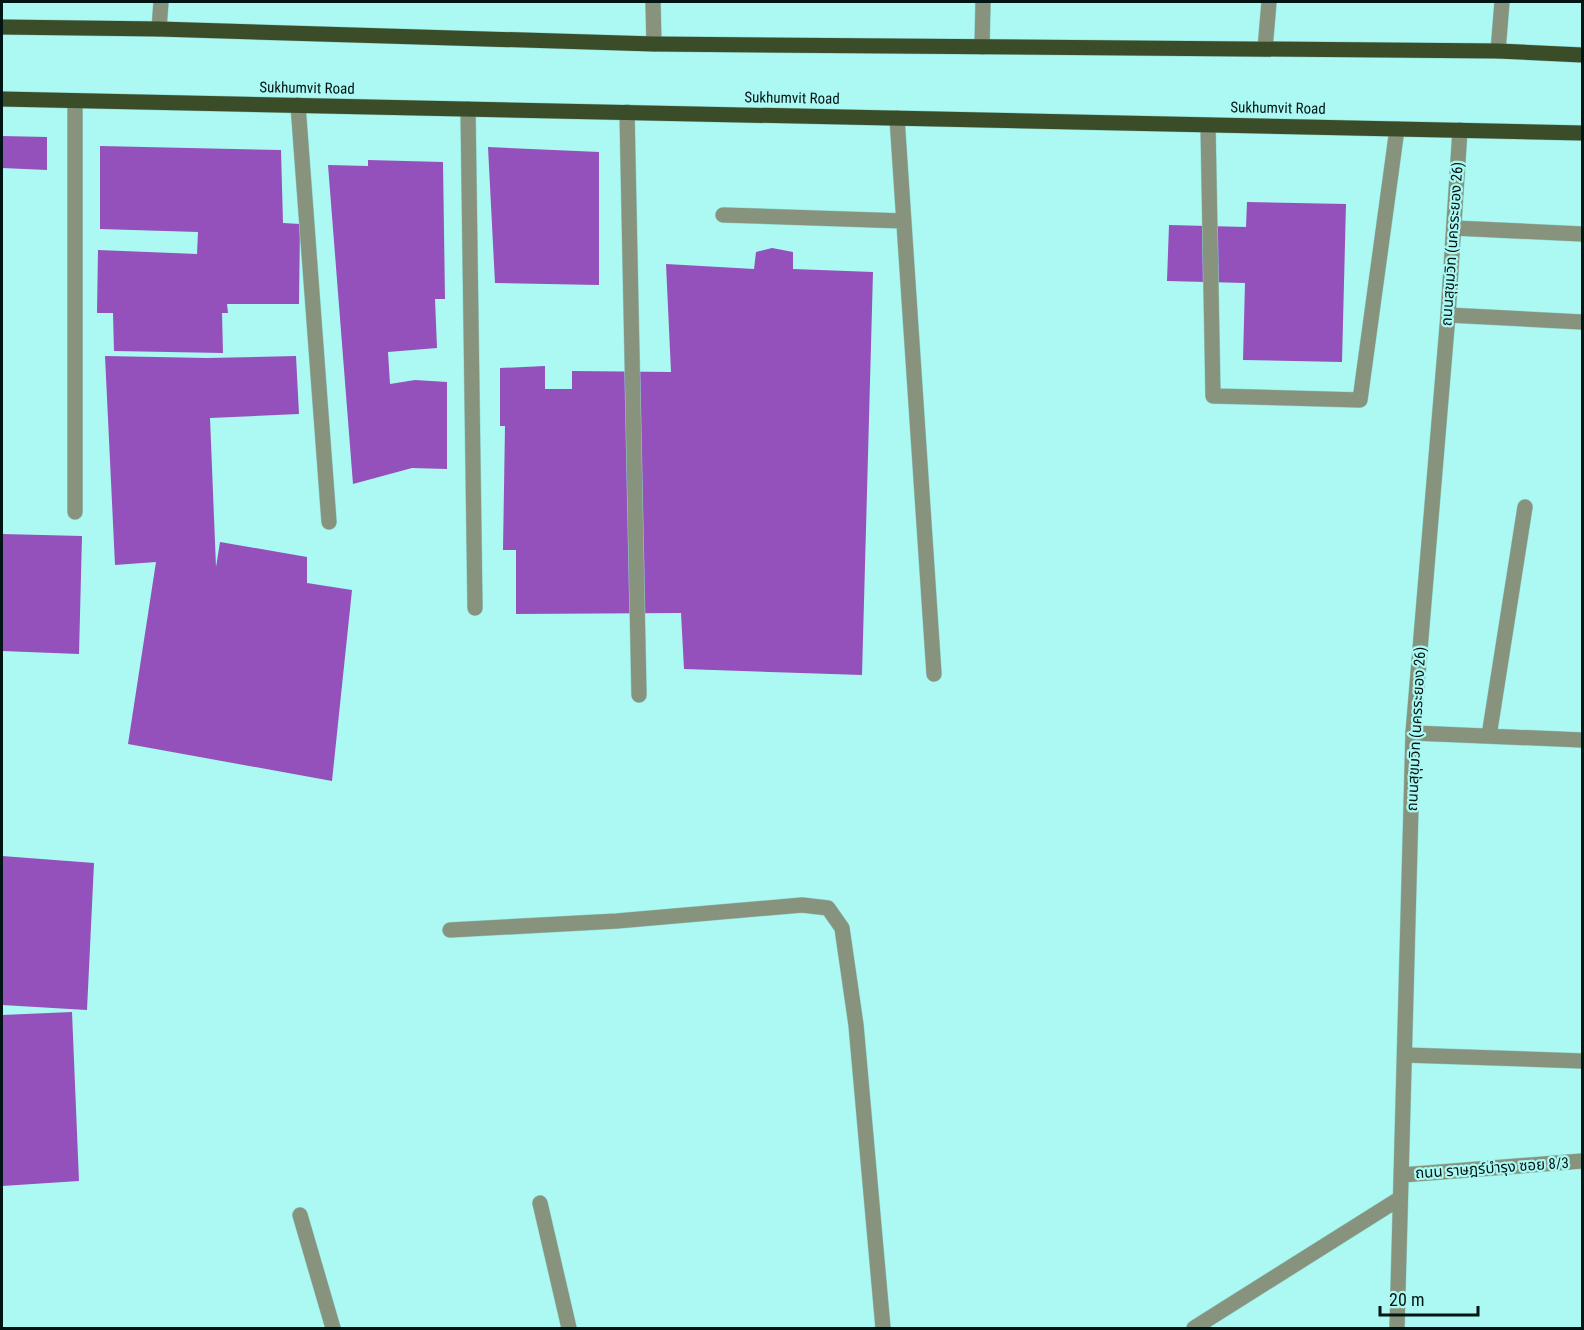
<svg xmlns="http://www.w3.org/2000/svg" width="1584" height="1330" font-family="'Roboto Condensed','Noto Sans Thai',sans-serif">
	<rect width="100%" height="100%" fill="#acf8f3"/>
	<path fill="#9451bb" d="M2,136L47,137V170L2,168Z
		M100,146L281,150L283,223L300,224L299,304H227L228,313H222L223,353L114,351L113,313H97L98,250L197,254L198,232L100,229Z
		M488,147L599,152V285L495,283Z
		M368,160L443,162L445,299H435L437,348L388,352L390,384L415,380L447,382V469L412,468L353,484L328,165L368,166Z
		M1247,202L1346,204L1342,362L1243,360L1245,283L1167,281L1169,225L1246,227Z
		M772,248L793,252V269L873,272L862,675L684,669L681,613L516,614V550H503L505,426H500V368L545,366V389H572V371L671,372L666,264L754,269L756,252Z
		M105,356L207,358L296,356L299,414L210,418L216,567L220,542L307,557V583L352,590L332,781L128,744L156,562L115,565Z
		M2,534L82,536L79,654L2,651Z
		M2,856L94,863L87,1010L2,1005Z
		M72,1012L79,1181L2,1186V1015Z"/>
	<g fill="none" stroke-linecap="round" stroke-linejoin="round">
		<defs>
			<path id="service" d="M159,29L161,2
				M982,47L983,2
				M1265,49L1269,2
				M75,101V512
				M298,105L329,522
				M468,109L475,608
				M627,112L639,695
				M897,118L934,674
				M1208,125L1213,396L1360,400L1397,129
				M723,215L904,221
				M1454,228L1582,234
				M1448,315L1582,322
				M1413,733L1582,740
				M1489,736L1525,507
				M450,930L617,921L802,905L828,908L842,928L856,1025L883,1328
				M1405,1055L1582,1061"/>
			<path id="minor" d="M653,2L654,44
				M1498,51L1502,2
				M1402,1175L1582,1161
				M540,1203L569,1328
				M300,1215L333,1328
				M1194,1328L1399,1199
				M1397,1328L1413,733L1448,315L1460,130"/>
			<path id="primary" d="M2,27L159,29L654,44L1498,51L1582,55
				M2,99L1582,133"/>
		</defs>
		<use href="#service" stroke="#90d4cf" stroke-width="16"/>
		<use href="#minor" stroke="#90d4cf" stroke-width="16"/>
		<use href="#primary" stroke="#90d4cf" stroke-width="16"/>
		<use href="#service" stroke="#87937d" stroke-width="15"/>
		<use href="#minor" stroke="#87937d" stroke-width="15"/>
		<use href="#primary" stroke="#3a4d28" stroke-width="15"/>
	</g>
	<g text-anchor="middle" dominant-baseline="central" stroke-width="4.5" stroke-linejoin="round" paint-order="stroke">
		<g font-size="15" fill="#001514" stroke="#acf8f3">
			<text transform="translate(307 88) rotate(1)">Sukhumvit Road</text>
			<text transform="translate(792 98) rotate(1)">Sukhumvit Road</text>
			<text transform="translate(1278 108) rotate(1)">Sukhumvit Road</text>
			<text transform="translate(1452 244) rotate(-86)">ถนนสุขุมวิท (นครระยอง 26)</text>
			<text transform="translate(1416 729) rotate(-87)">ถนนสุขุมวิท (นครระยอง 26)</text>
			<text transform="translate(1492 1168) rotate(-4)">ถนน ราษฎร์บำรุง ซอย 8/3</text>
		</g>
	</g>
	<rect width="1584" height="1330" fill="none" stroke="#001514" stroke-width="6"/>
	<path d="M1380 1306v9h98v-9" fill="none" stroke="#001514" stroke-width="3"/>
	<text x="1389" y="1306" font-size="18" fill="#001514" stroke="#acf8f3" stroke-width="4.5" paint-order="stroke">20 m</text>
</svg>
